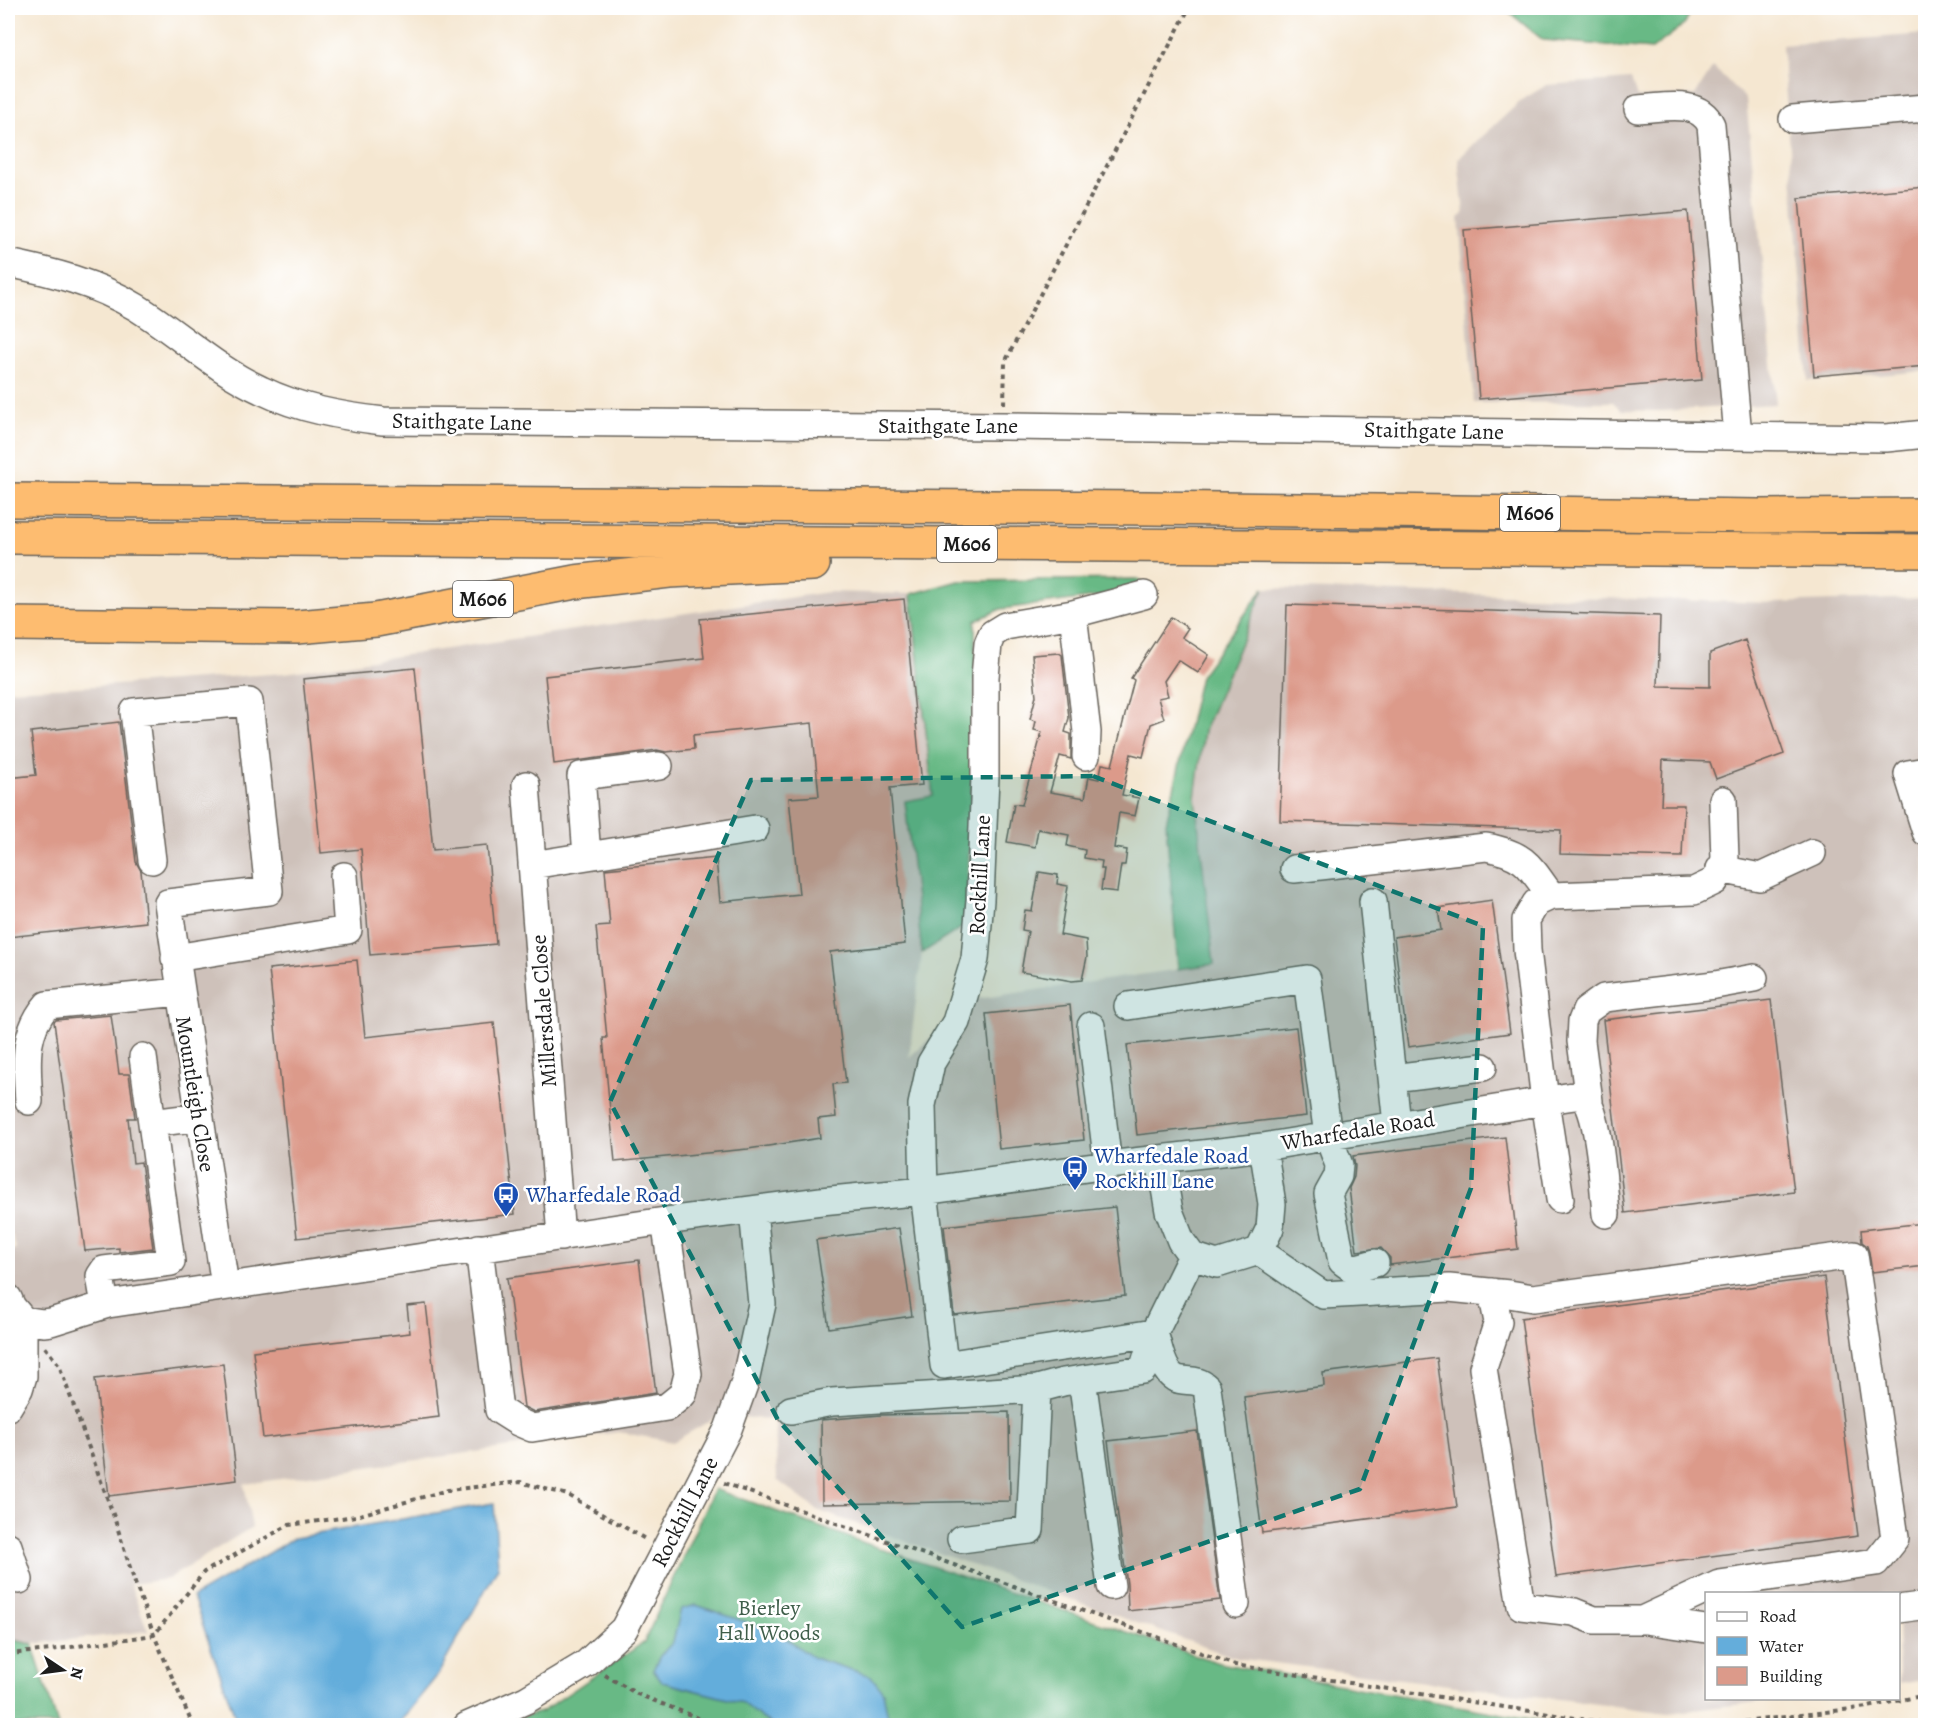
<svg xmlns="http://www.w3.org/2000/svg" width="1933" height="1733" font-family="Alegreya,serif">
	<rect width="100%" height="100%" fill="#fff"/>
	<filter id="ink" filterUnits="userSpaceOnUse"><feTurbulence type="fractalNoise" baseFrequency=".0167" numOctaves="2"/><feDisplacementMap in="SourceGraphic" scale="12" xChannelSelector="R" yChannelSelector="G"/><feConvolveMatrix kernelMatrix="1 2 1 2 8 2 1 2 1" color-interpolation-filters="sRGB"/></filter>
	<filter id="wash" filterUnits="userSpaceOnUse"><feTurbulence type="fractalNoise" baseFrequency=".008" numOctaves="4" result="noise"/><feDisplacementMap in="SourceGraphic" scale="24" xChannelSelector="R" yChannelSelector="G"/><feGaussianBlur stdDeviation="1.35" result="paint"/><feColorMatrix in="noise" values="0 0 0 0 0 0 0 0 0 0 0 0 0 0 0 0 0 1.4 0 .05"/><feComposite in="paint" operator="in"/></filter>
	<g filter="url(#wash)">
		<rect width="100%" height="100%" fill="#f5e7d1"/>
		<path fill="#cec1ba" d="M1925,34V371L1808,381L1782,45Z
			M1713,67L1746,99L1776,404L1661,411L1621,410L1613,402L1474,403L1459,218L1464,214L1458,159L1523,99L1547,85L1631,79L1637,97L1695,95Z
			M1264,588L1773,603L1925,598V1680L1899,1684L1898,1594H1706V1698L1782,1699L1669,1713L1236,1658L817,1510L777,1480L775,1420L720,1415L673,1442L619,1432L244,1484L252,1527L168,1579L130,1584L148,1631L32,1644L8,1639V1254L16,1248L8,1223V690L117,685L285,673L828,592L911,594L933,796L905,801L922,953L909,1057L976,999L1214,964L1195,797L1204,731Z"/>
		<path fill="#68b985" stroke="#426a50" stroke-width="1.5" d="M1504,8H1692L1685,24L1652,49L1543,40Z
			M1138,579L1152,590L1001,609L975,621L976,668L966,925L922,953L905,801L933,796L911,594L958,581Z
			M1264,588L1204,731L1195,797L1214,964L1178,969L1166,823L1200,676Z
			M714,1489L890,1552L1219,1663L1564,1725L503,1726L506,1721L541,1712L644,1642Z
			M8,1639L32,1644L58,1725H8Z"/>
		<path fill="#64addb" stroke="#40647c" stroke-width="1.5" d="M494,1503L498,1567L437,1676L397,1725H238L193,1597L294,1538Z
			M696,1605L778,1633L814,1658L871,1676L883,1692L889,1721L892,1725H774L763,1719L743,1703L662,1682L653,1670L660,1656L673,1642L681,1609Z"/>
		<g id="blocks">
			<path fill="#dc9a8a" d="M1926,187V366L1814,376L1799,198Z
				M1688,211L1702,380L1479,399L1464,230Z
				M904,599L922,785L890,788L905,944L830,952L846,1083L833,1084L836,1117L818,1119L820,1138L748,1149L615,1162L603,1038H607L596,927L610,926L605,869L716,858L720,902L799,894L789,798L819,796L812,723L693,735L694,749L666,752L657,750L554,764L545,676L704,658L700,619Z
				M1287,605L1660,616L1658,686L1710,687V653L1745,640L1784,754L1716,779L1710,762L1663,760L1661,805H1684L1682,857L1560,854L1561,830L1280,821Z
				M1171,617L1188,628L1182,637L1209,655L1198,673L1178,660L1164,681L1168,696L1158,698L1164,719L1151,724L1143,757L1131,754L1122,795L1139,798L1135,816L1119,813L1114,848L1127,850L1125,865H1121L1117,892L1101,890L1104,869H1101L1102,861L1084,858L1085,850L1067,846L1069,835L1038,829L1035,847L1007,842L1014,804L1022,805L1042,732L1034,730L1036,721L1030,719L1036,696L1032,655L1059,653L1062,655L1069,718L1065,732L1071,734V759L1060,756L1050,792L1085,798L1089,777L1099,779L1102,764L1112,766L1134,680L1131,678Z
				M415,668L433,850L487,845L496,944L370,955L361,849L321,853L303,679Z
				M119,722L136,862L141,871L146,922L8,937V778L36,775L31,732Z
				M1039,872L1058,875L1057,884L1068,886L1060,935L1086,940L1087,957L1082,980L1072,981L1021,972L1028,931L1022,930L1025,910L1032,911Z
				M1492,900L1510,1033L1408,1047L1394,937L1441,930L1438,908Z
				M357,960L365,1037L494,1023L515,1214L297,1238L269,969Z
				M1771,1000L1794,1192L1625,1213L1603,1020Z
				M1070,1005L1084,1140L999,1149L986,1014Z
				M111,1015L119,1074H129L135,1118H128L133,1163L141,1162L153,1248L119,1252V1248L85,1251L54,1022L56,1020Z
				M1296,1027L1306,1116L1137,1135L1127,1045Z
				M1505,1137L1518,1249L1390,1265V1258L1381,1248L1357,1251L1349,1188L1354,1177L1355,1166L1353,1156Z
				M1115,1207L1125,1296L954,1315L944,1226Z
				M1923,1223L1926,1266L1872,1272L1869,1252L1867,1246L1862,1242L1861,1230Z
				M899,1228L912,1316L829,1328L816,1240Z
				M639,1260L656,1393L534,1412L524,1407L507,1278Z
				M1824,1277L1858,1536L1556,1577L1521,1318Z
				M426,1304L439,1417L263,1438L253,1351L410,1333L407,1306Z
				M1437,1358L1457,1507L1262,1533L1244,1397L1324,1386L1323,1373Z
				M223,1364L237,1480L109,1496L95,1379Z
				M1009,1412L1010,1501L822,1504L821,1420L881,1415Z
				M1197,1431L1220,1600L1128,1611L1127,1584L1108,1441Z"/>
		</g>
	</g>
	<g filter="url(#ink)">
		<use href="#blocks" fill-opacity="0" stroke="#68635b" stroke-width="1.5"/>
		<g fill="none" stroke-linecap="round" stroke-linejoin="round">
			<defs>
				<path id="minor" d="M1638,109C1663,108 1698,98 1711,125L1738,436
					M1793,119L1926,108
					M8,263C52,272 96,283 136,307C178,333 215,369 261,390C300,409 341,416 383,421L1004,426L1886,438L1926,434
					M1144,595L1073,614L1005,626L992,634L988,644L985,677V777L980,900L975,959L956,1022L931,1063L922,1105L924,1191L944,1365L1154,1333
					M1073,614L1087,732L1086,756
					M1926,771L1908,774L1926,832
					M526,785L561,1237
					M587,856L581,776L659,766
					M152,860L134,712L249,702L269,891L168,903L225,1286
					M532,865L755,829
					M1294,869L1486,847C1525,854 1530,866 1551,896
					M1720,869L1760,877L1812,853
					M1373,901L1397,1124
					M175,958L348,930L344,876
					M1128,1006L1307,979L1328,1136L1339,1165L1338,1176L1328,1194L1342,1261L1353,1269L1375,1263
					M1091,1026L1108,1165
					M143,1057L152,1123L199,1117
					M1392,1078L1483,1067
					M29,1101C27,1066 22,1034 47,1005L180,992
					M1589,1101L1581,1041L1582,1021L1586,1011L1604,998L1715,985L1754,978
					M1160,1160L1169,1211L1181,1241L1192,1256L1217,1264L1259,1251L1270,1228L1272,1204L1263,1147
					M1560,1199L1545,1101C1555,1100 1573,1094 1582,1097C1599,1103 1604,1194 1606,1214
					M479,1248L499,1410L518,1422L532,1428L667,1407L683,1394L688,1374L665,1221
					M1259,1251L1323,1295L1449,1288L1509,1294L1533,1298L1854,1255L1895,1538L1876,1562L1719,1584L1642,1620
					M1492,1292L1498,1322L1483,1368L1521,1606L1574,1612L1594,1620H1645L1706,1629
					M8,1298L12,1307L23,1320
					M105,1305L100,1276L104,1270L171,1262L152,1123
					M23,1320L43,1323L51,1322L108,1304L665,1221L821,1201L924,1191L1108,1165L1263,1147L1545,1101L1527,950L1526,920L1536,903L1551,896L1694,891L1715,881L1725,860L1723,800
					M1154,1333C1159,1346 1161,1370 1175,1378C1186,1383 1196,1377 1207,1388L1236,1604
					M1082,1379L1111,1586
					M8,1407L19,1389L23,1376V1320
					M791,1410L832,1402L1037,1389
					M961,1539L1030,1530L1037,1389L1063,1382L1143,1370L1154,1333L1192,1256
					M8,1546L19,1580
					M1898,1609L1921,1606
					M467,1726L526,1700L586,1664L624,1629L728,1429L745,1382L762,1304L753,1210"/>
				<path id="highway" d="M8,500L1148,508L1759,516L1926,515
					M8,537L1926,551
					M8,624L297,627L376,620L575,582L669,571L813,564"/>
			</defs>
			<use href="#minor" stroke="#68635b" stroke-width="30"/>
			<use href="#highway" stroke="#68635b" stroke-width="36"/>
			<path stroke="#68635b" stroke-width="4" stroke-dasharray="4.5 4.5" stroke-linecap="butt" d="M1004,404L1005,362L1189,8
				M45,1347L59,1365L114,1517L135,1583L154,1635L193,1726
				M724,1483L1235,1665L1626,1726
				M8,1654L51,1650L154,1635L204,1572L289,1525L356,1516L448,1490L520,1482L568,1495L647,1540
				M605,1675L637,1694L719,1726
				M1709,1726L1868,1707L1926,1695"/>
			<use href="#minor" stroke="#fff" stroke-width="27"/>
			<use href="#highway" stroke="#fdbc70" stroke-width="33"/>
		</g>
	</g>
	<path fill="#0f766e" fill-opacity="0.2" stroke="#0f766e" stroke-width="4.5" stroke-dasharray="12 8" stroke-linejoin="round" d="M1093,776L1483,926L1471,1188L1360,1489L962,1627L778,1420L610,1102L751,780Z"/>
	<defs>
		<symbol id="bus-pin" viewBox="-11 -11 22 30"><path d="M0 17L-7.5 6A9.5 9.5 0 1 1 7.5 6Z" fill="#1a4fb4" stroke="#fff"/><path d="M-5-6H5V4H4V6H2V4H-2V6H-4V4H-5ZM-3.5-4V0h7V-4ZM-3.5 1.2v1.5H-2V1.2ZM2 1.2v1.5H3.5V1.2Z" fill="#fff"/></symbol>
	</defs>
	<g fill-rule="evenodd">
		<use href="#bus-pin" x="1060" y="1154" width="30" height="40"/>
		<use href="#bus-pin" x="491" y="1180" width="30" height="40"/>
	</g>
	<g text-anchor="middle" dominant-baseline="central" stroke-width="5" stroke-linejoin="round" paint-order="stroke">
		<g fill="#fff" stroke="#606060" stroke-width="1.5">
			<rect x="1500" y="495" width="60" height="36" rx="4.5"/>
			<rect x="937" y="526" width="60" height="36" rx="4.5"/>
			<rect x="453" y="581" width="60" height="36" rx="4.5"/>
		</g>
		<g font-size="21" font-weight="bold" fill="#1c1c1c">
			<text x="1530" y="513">M606</text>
			<text x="967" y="544">M606</text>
			<text x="483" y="599">M606</text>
		</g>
		<g font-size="22" fill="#1c1c1c" stroke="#fff">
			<text transform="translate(462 422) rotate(1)">Staithgate Lane</text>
			<text x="948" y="426">Staithgate Lane</text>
			<text transform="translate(1434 431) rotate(1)">Staithgate Lane</text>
			<text transform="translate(980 875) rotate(-87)">Rockhill Lane</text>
			<text transform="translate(544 1011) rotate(-94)">Millersdale Close</text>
			<text transform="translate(195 1094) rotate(81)">Mountleigh Close</text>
			<text transform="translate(1358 1131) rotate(-9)">Wharfedale Road</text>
			<text transform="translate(685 1512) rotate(-63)">Rockhill Lane</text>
		</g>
		<g font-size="22" fill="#164399" stroke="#fff" text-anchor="start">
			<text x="1094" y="1156">Wharfedale Road<tspan x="1094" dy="25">Rockhill Lane</tspan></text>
			<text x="526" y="1195">Wharfedale Road</text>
		</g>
		<g font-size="22" fill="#3f5e4a" stroke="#fff">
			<text x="769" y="1608">Bierley<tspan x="769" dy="25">Hall Woods</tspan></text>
		</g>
	</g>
	<rect width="1933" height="1733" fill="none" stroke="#fff" stroke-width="30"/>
	<rect x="1705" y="1592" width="195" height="108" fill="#ffffff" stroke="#a4a4a4" stroke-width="1.5"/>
	<rect x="1717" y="1612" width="30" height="9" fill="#ffffff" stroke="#a4a4a4" stroke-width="1.5"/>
	<text x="1759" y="1622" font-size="18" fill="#1c1c1c">Road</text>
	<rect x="1717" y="1637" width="30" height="18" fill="#64addb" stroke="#a4a4a4" stroke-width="1.5"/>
	<text x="1759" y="1652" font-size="18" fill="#1c1c1c">Water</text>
	<rect x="1717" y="1667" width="30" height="18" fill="#dc9a8a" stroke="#a4a4a4" stroke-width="1.5"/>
	<text x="1759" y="1682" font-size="18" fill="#1c1c1c">Building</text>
	<g transform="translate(63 1670) rotate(103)" stroke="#ffffff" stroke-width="4.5" paint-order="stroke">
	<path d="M0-4.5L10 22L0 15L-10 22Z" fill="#1c1c1c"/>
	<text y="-9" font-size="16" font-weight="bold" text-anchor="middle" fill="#1c1c1c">N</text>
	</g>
</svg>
